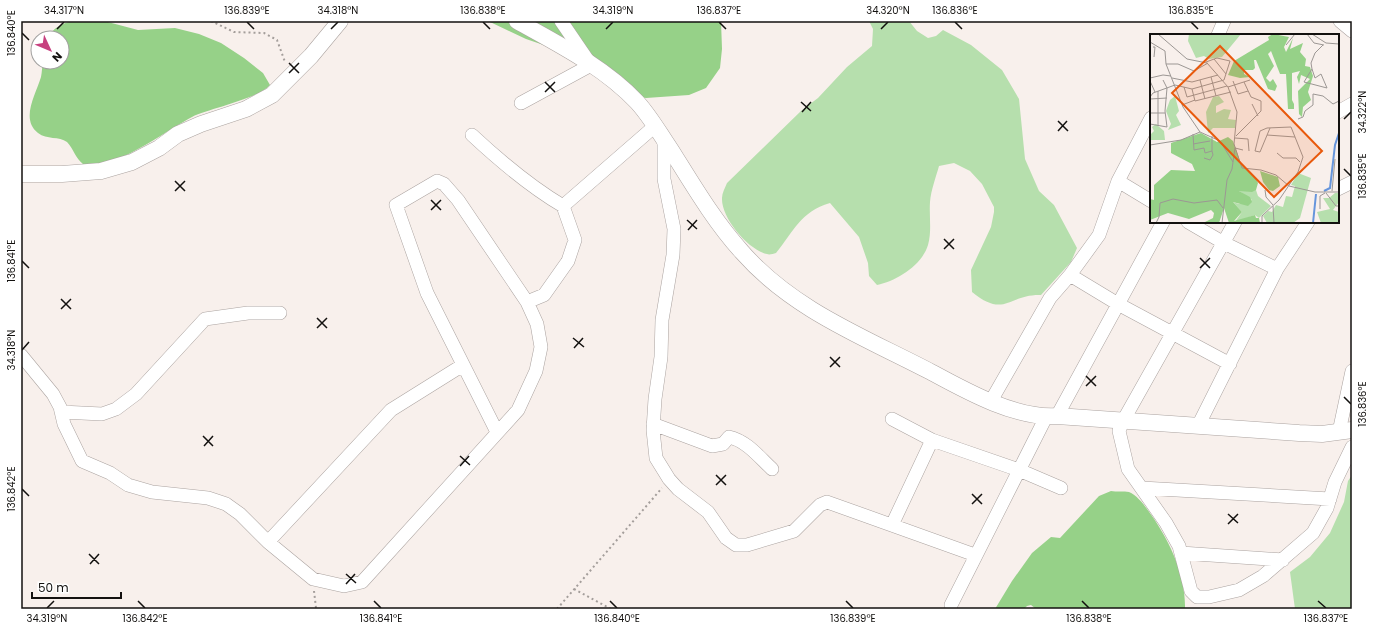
<svg xmlns="http://www.w3.org/2000/svg" width="1373" height="630" font-family="Poppins,sans-serif">
	<rect width="100%" height="100%" fill="#f8f0ec"/>
	<path fill="#b6dfad" d="M869,21H909L917,31L928,38L936,36L943,30L971,45L1002,70L1019,99L1025,159L1039,191L1054,205L1077,248L1071,262L1041,295C1008,294 1005,319 972,292L971,270L991,227L994,212V207L982,184L970,171L954,163L939,166C936,177 931,190 930,202C929,216 932,231 928,245C922,265 897,281 877,285L869,276L868,263L859,237L830,203C800,212 794,231 776,253C773,254 769,255 767,254C748,250 721,218 722,198C722,193 725,188 727,183L802,110L818,98L847,67L872,46L873,29Z
		M1352,475V609H1295L1290,572L1310,557L1330,533L1344,502L1348,481Z"/>
	<path fill="#96d188" d="M73,21H104L138,30L175,28L199,34L221,43L244,58L263,73L270,85C258,99 211,108 192,117C172,127 104,177 83,164C76,159 73,148 67,142C59,136 47,140 38,133C20,119 36,94 41,77C42,72 42,67 43,62H62V38H48C52,28 63,23 73,21Z
		M488,21H721L722,49L720,68L706,88L689,95L646,98L617,93L573,55L526,39Z
		M1111,491C1116,492 1124,491 1129,492C1136,495 1143,503 1147,509C1168,537 1186,574 1185,609H1036L1031,605L1027,606L1024,609H995L1012,581L1032,553L1051,537L1060,538L1099,496Z"/>
	<g fill="none" stroke-linecap="round" stroke-linejoin="round">
		<defs>
			<path id="minor" d="M1340,21L1352,31
				M1218,35L1224,21
				M521,103L591,65L561,21
				M1338,112L1352,104
				M472,135C501,162 529,186 563,206L655,126
				M664,139V179L674,229L673,255L662,320L661,357L655,399L653,430L656,458L669,479L678,489L708,512L726,538L736,545H747L794,531L820,505L827,502L975,555
				M1118,181L1151,201
				M1338,189L1352,182
				M1188,222L1224,243L1277,269
				M1235,222L1123,421L1119,431L1128,469L1166,523L1179,546L1191,591L1197,597H1209L1239,590L1263,576L1313,533L1327,508L1335,482L1352,447
				M1070,275L1118,304L1230,364
				M527,302L544,295L568,261L575,240L563,206
				M21,355L53,394L60,407L64,424L82,461L110,473L128,485L152,492L208,498L226,504L240,514L268,542L313,579L344,586L362,582L518,410L536,371L541,347L537,324L527,302L458,200L444,184L437,181L396,205L427,293L497,432
				M991,401L1050,298L1070,275L1099,235L1118,181L1151,118
				M61,412L102,414L116,409L136,394L205,319L248,313H280
				M1057,416L1163,222
				M892,419L932,440
				M653,424L712,446L723,444L729,437C747,441 759,457 772,469
				M1198,426L1277,269L1308,222
				M1339,432L1352,371
				M1142,488L1330,499
				M892,525L932,440L1019,470L1061,488
				M268,542L391,410L463,365
				M1181,553L1283,560
				M951,605L1046,417"/>
			<path id="tertiary" d="M517,21C558,44 604,67 637,102C650,116 660,134 671,150C693,185 714,221 742,252C793,310 864,337 931,372C966,391 1016,419 1057,416L1299,433L1322,434L1352,430
				M21,174H62L101,171L132,162L159,148L178,134L201,124L246,109L272,95L311,56L340,21"/>
		</defs>
		<use href="#minor" stroke="#aba3a0" stroke-width="14"/>
		<use href="#tertiary" stroke="#aba3a0" stroke-width="17"/>
		<path stroke="#a49e9b" stroke-width="2" stroke-dasharray="2 3" stroke-linecap="butt" d="M211,21L234,32L264,33L277,40L285,62
			M574,589L611,609
			M314,591L316,608L319,609
			M557,609L662,488"/>
		<use href="#minor" stroke="#fff" stroke-width="13"/>
		<use href="#tertiary" stroke="#fff" stroke-width="16"/>
	</g>
	<path fill="none" stroke="#13110f" stroke-width="1.5" d="M247,22L254,29M483,22L490,29M719,22L726,29M955,22L962,29M1191,22L1198,29M57,29L64,22M331,29L338,22M606,29L613,22M881,29L888,22M22,33L29,40M289,63L299,73M289,73L299,63M545,82L555,92M545,92L555,82M801,102L811,111M802,112L811,102M1344,119L1351,112M1058,121L1068,131M1058,131L1067,121M1344,169L1351,176M175,181L185,191M175,191L185,181M431,200L441,210M431,210L441,200M687,220L697,229M688,230L697,220M944,239L954,249M944,249L954,239M1200,258L1210,268M22,261L29,268M1200,268L1210,258M61,299L71,309M61,309L71,299M317,318L327,328M317,328L327,318M573,338L584,347M574,348L583,338M22,350L29,342M830,357L840,367M830,367L840,357M1086,376L1096,386M1086,386L1096,376M1344,397L1351,404M203,436L213,446M204,446L213,436M460,456L470,465M460,466L469,456M716,475L726,485M716,485L726,475M22,489L29,496M972,494L982,504M972,504L982,494M1228,514L1238,523M1228,524L1238,514M89,554L99,564M90,564L99,554M346,574L356,583M346,584L355,574M138,601L145,608M374,601L381,608M610,601L617,608M846,601L853,608M1082,601L1089,608M1318,601L1326,608M47,608L54,601"/>
	<g transform="translate(1150 34)">
		<rect width="189" height="189" fill="#f8f0ec"/>
		<path d="M39,0H91L72,23L59,25L54,22L46,24L38,7ZM25,62L29,77L26,81L31,91L18,96L21,90L16,77L20,66ZM69,62L74,68L66,72V79L74,75L81,76L78,85L86,86L85,94H63L58,99L56,78L63,63ZM6,90L14,97L15,106H0V101L4,97L2,93ZM148,139L161,144L150,184L143,189H117L113,182L118,177L122,178L126,171L133,173L136,162L142,163L145,152L141,151ZM106,156L108,162L121,172L109,184L105,181L85,188L92,178L83,168L89,170L102,166L89,157ZM185,159H189V168L183,176L189,178V189H171L167,178L180,175L173,164H179Z" fill="#b6dfad"/>
		<path d="M123,0L139,3L134,13L136,18L143,4L140,15L153,9L150,18L156,25L155,32L160,33L163,42L158,58L161,66L153,73L152,83L149,80L148,57L160,45L151,41L149,50L147,43L150,37L142,39V66L144,70V75H138L136,40H130L121,17L118,20L124,32L116,44L120,48L123,45L127,52L125,57L118,55L106,26H104L105,34L103,36H94V40L100,43L90,44L78,41L84,27L119,6L118,3ZM51,99L67,108L78,103L83,107L91,130L105,143L108,149L106,156L102,158L89,157L100,163L102,168L98,172L83,168L92,178L84,187L105,181L106,184H109L110,189H79L74,174L69,189H53L63,184L64,179L61,176L39,185L18,179L0,186V165L4,166V151L21,136L45,137L42,130L21,119V109ZM110,137L128,143L130,152L123,157L119,156L113,148Z" fill="#96d188"/>
		<path fill="none" stroke="#6695dc" stroke-width="2" d="M174,157L180,154L185,111L189,99M163,189L166,160"/>
		<path fill="none" stroke="#9c9794" stroke-width="1" d="M8,0L37,25L57,29L78,53L87,78L84,110L92,134L111,136L126,141L139,152L165,158H189M157,0L164,9L174,11M162,0L176,9L189,10M0,8L15,17L16,30L33,73L50,98L70,107L83,128M136,11L145,0M3,13H5L4,23M64,25L76,40M16,30H28L44,37L58,29M162,35L165,44L171,40L177,54L154,48L162,35L161,29L165,19L173,11M61,43L66,62M0,44L13,41L21,42M22,44L42,48L68,41M50,46L55,65M0,47L5,58M83,47L88,60L98,57M34,53L37,63L77,52M78,53L100,46M42,55L45,67L81,58M0,63L3,59L25,51L42,55L74,46L80,27L67,24L56,28M0,65L17,64M102,70L108,82M32,71L45,66M0,79H15M148,85L153,83L155,77L163,71V60L173,62L183,70L189,67M0,90L17,93L15,77L17,54L13,46M8,92V57M43,100L44,116L54,114L55,119L62,117V102M117,101L145,103M86,102L111,77V67L101,63L94,48M85,104L98,105L99,117M43,110L60,107M0,111L31,106L50,98M127,119L133,124H146L150,128M54,124L60,126L63,121L62,117M115,156L116,163L123,171M182,157L185,125M176,159L186,172H189M123,172L124,189M170,175V162L175,159M6,189L9,183L10,169L23,165L44,169L67,166L73,174M72,189L77,146L82,135L85,114L93,116M112,189V182L129,166L148,138L153,123L141,93L117,94L110,97L105,117L110,118L120,94"/>
		<path fill="#e8590c" fill-opacity="0.15" stroke="#e8590c" stroke-width="2" d="M70,12L172,117L124,163L22,59Z"/>
		<rect width="189" height="189" fill="none" stroke="#13110f" stroke-width="2"/>
	</g>
	<rect width="1373" height="630" fill="none" stroke="#ffffff" stroke-width="44"/>
	<g transform="translate(50 50) rotate(134)"><circle r="19" fill="#ffffff" stroke="#a1a09f"/>
	<path d="M0-3L7 15L0 10L-7 15Z" fill="#c7407f"/>
	<text y="-6" font-size="11" font-weight="bold" text-anchor="middle" fill="#13110f">N</text>
	</g>
	<path d="M32 592v6h89v-6" fill="none" stroke="#13110f" stroke-width="2"/>
	<text x="38" y="592" font-size="12" fill="#13110f" stroke="#ffffff" stroke-width="3" paint-order="stroke">50 m</text>
	<rect x="22" y="22" width="1329" height="586" fill="none" stroke="#13110f" stroke-width="1.5"/>
	<g font-size="10" text-anchor="middle" fill="#13110f">
		<text x="64" y="14">34.317°N</text>
		<text x="247" y="14">136.839°E</text>
		<text x="338" y="14">34.318°N</text>
		<text x="483" y="14">136.838°E</text>
		<text x="613" y="14">34.319°N</text>
		<text x="719" y="14">136.837°E</text>
		<text x="888" y="14">34.320°N</text>
		<text x="955" y="14">136.836°E</text>
		<text x="1191" y="14">136.835°E</text>
		<text transform="translate(11 33) rotate(-90)" y="4">136.840°E</text>
		<text transform="translate(1362 112) rotate(-90)" y="4">34.322°N</text>
		<text transform="translate(1362 176) rotate(-90)" y="4">136.835°E</text>
		<text transform="translate(11 261) rotate(-90)" y="4">136.841°E</text>
		<text transform="translate(11 350) rotate(-90)" y="4">34.318°N</text>
		<text transform="translate(1362 404) rotate(-90)" y="4">136.836°E</text>
		<text transform="translate(11 489) rotate(-90)" y="4">136.842°E</text>
		<text x="47" y="622">34.319°N</text>
		<text x="145" y="622">136.842°E</text>
		<text x="381" y="622">136.841°E</text>
		<text x="617" y="622">136.840°E</text>
		<text x="853" y="622">136.839°E</text>
		<text x="1089" y="622">136.838°E</text>
		<text x="1326" y="622">136.837°E</text>
	</g>
</svg>
